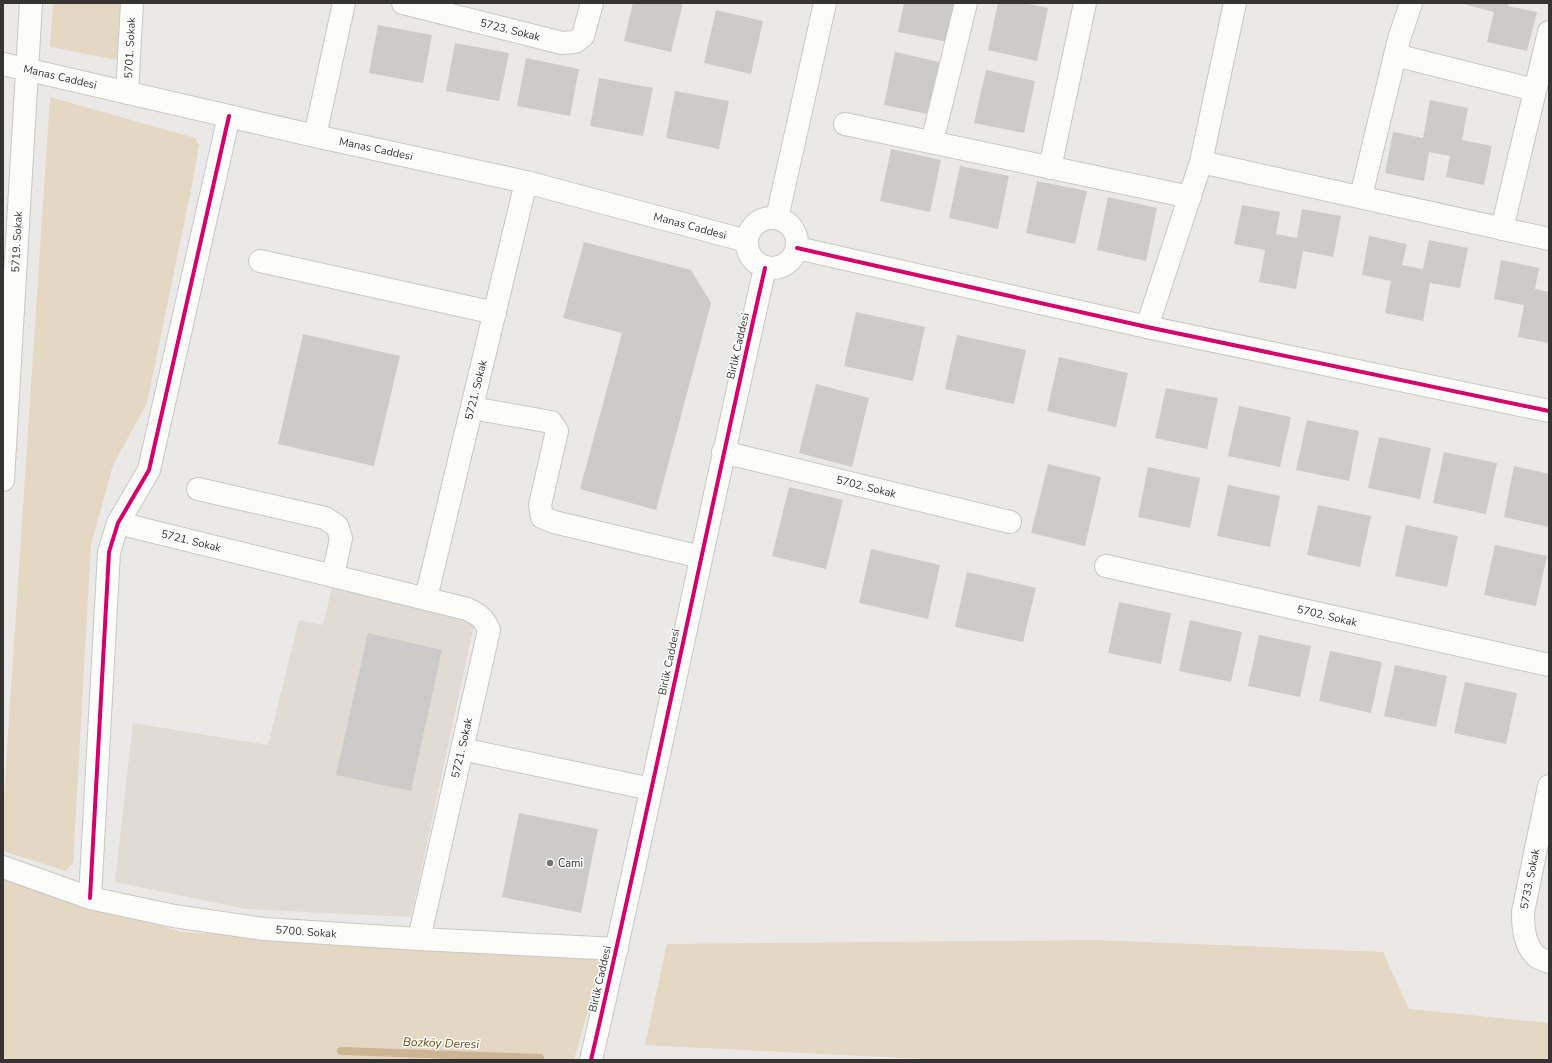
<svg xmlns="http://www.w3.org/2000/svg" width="1552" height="1063" font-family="'Nunito Sans',sans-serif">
	<rect width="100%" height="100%" fill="#ebe9e7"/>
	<path fill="#e0dbd4" d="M334,579L476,616L411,917L246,909L115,882L133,723L268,745L299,620L323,625Z"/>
	<path fill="#e4d7c3" d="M53,3H120L117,60L50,47Z
		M50,97L195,138L199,145L193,180L147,403L113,465L91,545L73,863L66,871L3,851V811Z
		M3,873L31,885L181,932L402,943L603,958L574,1060H3Z
		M1097,940L1383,952L1409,1009L1549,1023V1060H943L645,1045L667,944Z"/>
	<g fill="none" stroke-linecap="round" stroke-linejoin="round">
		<path stroke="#ccb592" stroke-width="8" d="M341,1051L540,1058"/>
	</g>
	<path fill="#cdcbc9" d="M633,3H683L671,52L624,41Z
		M904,3H956L948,42L898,32Z
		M998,3H1024L1048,8L1037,61L988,50Z
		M1460,3H1509L1508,6L1537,12L1527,51L1487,42L1494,12Z
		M716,10L763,21L751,74L704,63Z
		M378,25L432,35L423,83L369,73Z
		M455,43L509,53L499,101L446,91Z
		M895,52L944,63L933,115L884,105Z
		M526,58L579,69L570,116L517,106Z
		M986,70L1035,81L1024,133L974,123Z
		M599,78L653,88L643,136L590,126Z
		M675,91L729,101L719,149L666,138Z
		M1430,100L1468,108L1462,140L1492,146L1484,185L1446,177L1450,156L1429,152L1424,181L1385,173L1393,132L1423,138Z
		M891,149L941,160L930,212L880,201Z
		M960,166L1009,176L998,229L949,218Z
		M1037,181L1087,191L1075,244L1026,233Z
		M1108,197L1157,208L1146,261L1097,250Z
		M1242,205L1280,212L1276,234L1297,238L1302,209L1341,216L1333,257L1303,251L1296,289L1259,282L1265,250L1234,244Z
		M1369,236L1407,244L1402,265L1423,269L1429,240L1468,248L1460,288L1430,283L1423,321L1385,313L1391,281L1362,275Z
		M584,242L691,270L711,303L656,510L580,489L622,333L563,318Z
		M1501,260L1539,268L1535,289L1549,292V343L1518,337L1524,305L1494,299Z
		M856,312L925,327L913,381L844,366Z
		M303,334L400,356L374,466L278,444Z
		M957,335L1026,350L1014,404L945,389Z
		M1059,357L1128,373L1116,427L1047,411Z
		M816,384L869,398L852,467L799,453Z
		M1166,388L1218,398L1207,449L1155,438Z
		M1239,406L1291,417L1280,467L1228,456Z
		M1307,420L1359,431L1349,481L1296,470Z
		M1379,437L1431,448L1420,499L1368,488Z
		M1444,452L1497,463L1486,514L1433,503Z
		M1048,464L1101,477L1085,546L1031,533Z
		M1514,466L1549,474V527L1504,517Z
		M1148,467L1200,478L1190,528L1138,517Z
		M1228,485L1280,496L1270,547L1217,536Z
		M789,487L843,500L826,569L772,556Z
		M1318,505L1371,516L1360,567L1307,555Z
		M1406,525L1458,536L1447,587L1395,576Z
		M1495,545L1547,556L1536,606L1484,595Z
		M871,549L940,565L928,619L859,603Z
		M967,572L1036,588L1023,642L955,627Z
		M1119,602L1171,613L1161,664L1108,653Z
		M1190,620L1242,632L1231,682L1179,671Z
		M368,633L442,650L411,791L336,775Z
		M1259,635L1311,646L1300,697L1248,686Z
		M1330,651L1382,662L1371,713L1319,701Z
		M1395,665L1447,676L1436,727L1384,716Z
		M1465,682L1517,693L1506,744L1454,733Z
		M519,813L598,829L581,913L502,897Z"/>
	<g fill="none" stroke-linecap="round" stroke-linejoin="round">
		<defs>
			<path id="minor" d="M403,3L562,43L575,42L583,36L592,3
				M1395,55L1535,90
				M3,64L315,136L526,182L747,241
				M127,93L132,3
				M845,124L1190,197
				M315,136L344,3
				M932,142L966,3
				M1201,162L1549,239
				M1050,168L1085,3
				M1361,196L1399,39L1411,3
				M747 243a25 25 0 1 1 50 0a25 25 0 1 1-50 0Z
				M777,218L825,3
				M1502,229L1549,32
				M797,248L1147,327L1549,411
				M260,261L495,313
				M1147,327L1201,162L1235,3
				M472,408L551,422L557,431L540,505L542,517L554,522L701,557
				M723,452L1010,522
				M3,480L31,3
				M198,489L325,518L337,526L341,538L333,576
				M118,523L467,609C478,614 484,618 489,630L419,939
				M1106,566L1549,665
				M426,598L526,182
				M462,749L651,789
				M1549,786L1523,912C1523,928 1524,945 1537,957C1540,959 1545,960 1549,962
				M3,867L90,898L174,916L264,929L419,939L617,949
				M90,898L109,552L118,523L149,470L229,116
				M591,1060C652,797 705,532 765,268"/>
		</defs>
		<use href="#minor" stroke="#c8c7c5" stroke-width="24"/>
		<use href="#minor" stroke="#fcfcfb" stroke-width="22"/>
		<defs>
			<path id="cycleway" d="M797,248L1147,327L1549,411
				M90,898L109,552L118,523L149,470L229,116
				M591,1060C652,797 705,532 765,268"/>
		</defs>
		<use href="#cycleway" stroke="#fff" stroke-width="6"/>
		<use href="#cycleway" stroke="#d6006c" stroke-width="4"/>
	</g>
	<circle fill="#757371" stroke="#fff" stroke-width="1.5" cx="550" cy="863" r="4"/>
	<g text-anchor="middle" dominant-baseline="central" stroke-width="3" stroke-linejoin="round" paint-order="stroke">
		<g font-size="11" fill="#353432" stroke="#fff">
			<text transform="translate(510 30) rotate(14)">5723. Sokak</text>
			<text transform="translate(130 48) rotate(-87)">5701. Sokak</text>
			<text transform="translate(60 77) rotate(13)">Manas Caddesi</text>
			<text transform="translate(376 149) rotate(12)">Manas Caddesi</text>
			<text transform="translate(690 226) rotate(15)">Manas Caddesi</text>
			<text transform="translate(17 242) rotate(-87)">5719. Sokak</text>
			<text transform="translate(738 346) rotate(-77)">Birlik Caddesi</text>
			<text transform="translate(476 390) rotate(-76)">5721. Sokak</text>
			<text transform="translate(866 487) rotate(14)">5702. Sokak</text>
			<text transform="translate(191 541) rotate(14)">5721. Sokak</text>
			<text transform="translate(1327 616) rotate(13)">5702. Sokak</text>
			<text transform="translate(669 662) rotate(-78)">Birlik Caddesi</text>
			<text transform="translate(462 748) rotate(-77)">5721. Sokak</text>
			<text transform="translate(1530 879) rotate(-79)">5733. Sokak</text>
			<text transform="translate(306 932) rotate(4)">5700. Sokak</text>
			<text transform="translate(600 979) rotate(-77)">Birlik Caddesi</text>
		</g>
		<g font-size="11" fill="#353432" stroke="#fff" text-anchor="start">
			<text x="558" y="863">Cami</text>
		</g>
		<g font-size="12" font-style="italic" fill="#6c4d0f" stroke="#fff">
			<text transform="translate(441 1043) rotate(2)">Bozköy Deresi</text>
		</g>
	</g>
	<rect width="1552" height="1063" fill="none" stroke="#353432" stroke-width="8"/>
</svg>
